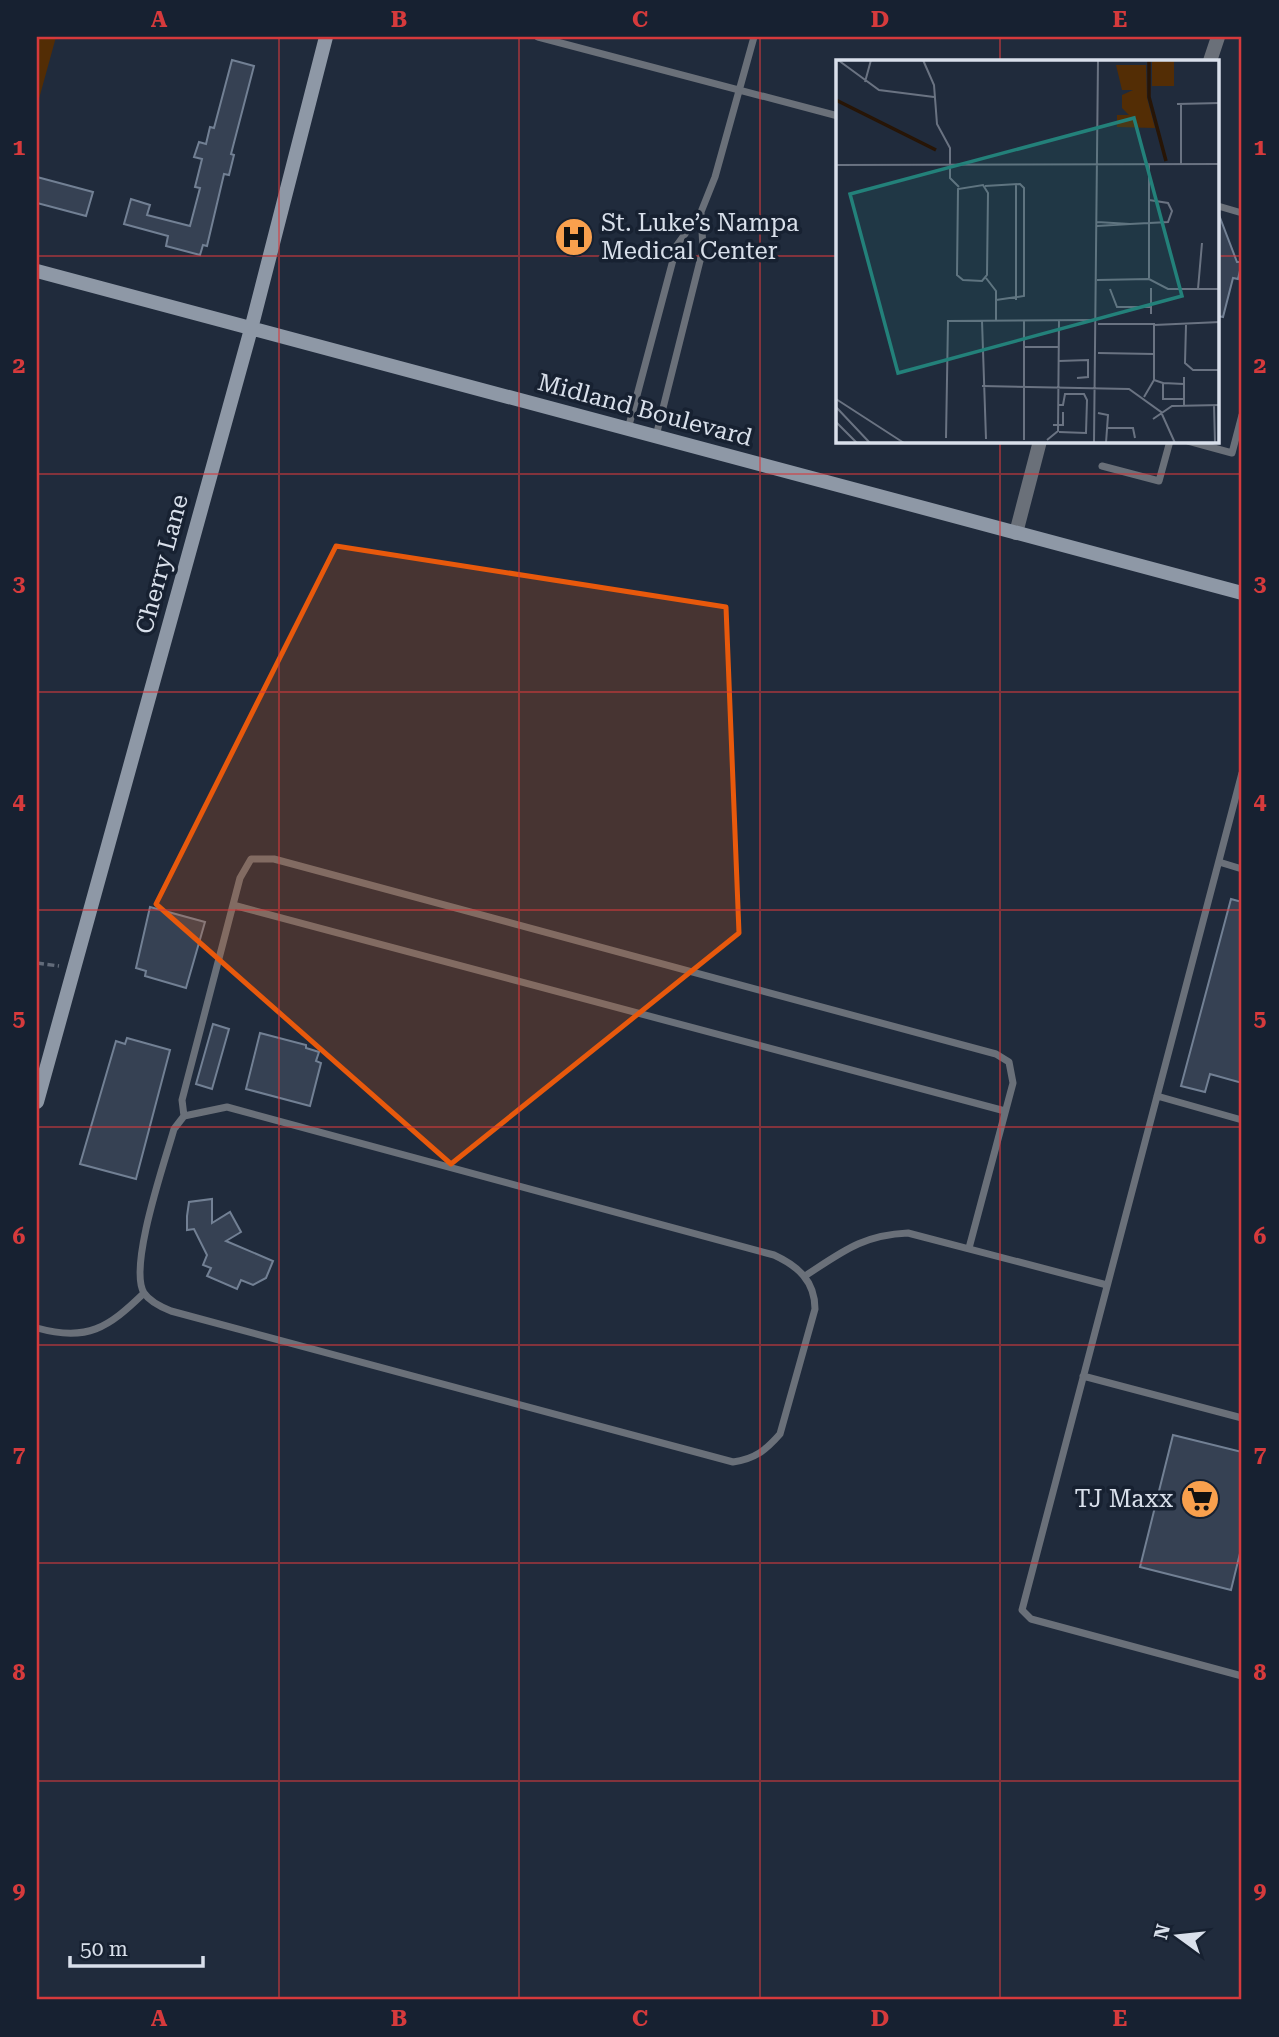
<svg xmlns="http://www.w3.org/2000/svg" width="1279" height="2037" font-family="'Roboto Serif',serif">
	<rect width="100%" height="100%" fill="#202b3c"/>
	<path fill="#532d05" d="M37,37H56L37,106Z"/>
	<path fill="#364153" stroke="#728094" stroke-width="2" d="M232,60L254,66L231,154L234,155L229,175L224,174L207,246L203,245L200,255L166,246L168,236L124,224L131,199L150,205L147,215L190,226L200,188L195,187L202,159L194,157L199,142L206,144L210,127L214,128Z
		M37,177L93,192L86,216L37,203Z
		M1219,215L1237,262H1242L1238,279L1233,278L1223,317L1218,316Z
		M1231,899L1242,902V1083L1210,1074L1205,1092L1181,1086Z
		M150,907L205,922L186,988L145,976L146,971L136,968Z
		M213,1024L229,1029L212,1089L196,1084Z
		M260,1033L306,1045V1048L319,1052L316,1061L321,1063L310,1106L246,1089Z
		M127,1038L170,1050L136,1179L80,1164L116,1041L125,1044Z
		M212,1199V1223L230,1212L241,1232L226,1241L273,1261L266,1278L253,1285L241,1280L237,1289L207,1276L211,1268L203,1265L207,1255L194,1229L187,1230V1216L189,1202Z
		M1173,1435L1242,1452V1545L1231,1590L1140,1567Z"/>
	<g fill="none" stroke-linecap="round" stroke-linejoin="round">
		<path stroke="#626b7a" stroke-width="3.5" stroke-dasharray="7 3.5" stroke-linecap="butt" d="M37,963L59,966"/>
		<path stroke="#6a7079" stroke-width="7" d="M538,37L838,116
			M1218,206L1242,213
			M701,212L715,177L754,37
			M628,429L677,245L701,212L703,249L656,436
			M1188,441L1232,453L1242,415
			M1102,466L1159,481L1170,441
			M1242,773L1022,1610L1031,1619L1242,1676
			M1219,862L1242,869
			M233,905L1005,1111
			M1157,1096L1242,1120
			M227,1107L774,1255C798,1266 815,1281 815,1309L780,1434C766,1450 755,1459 733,1462L171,1311C161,1307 150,1302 144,1293C128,1267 165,1161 174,1129L184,1116Z
			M184,1116L182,1100L240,878L251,859H274L996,1054L1009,1062L1013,1083L969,1248
			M805,1276C842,1252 862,1235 908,1233L1107,1285
			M37,1328C87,1342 108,1328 144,1293
			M1083,1376L1242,1418"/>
		<path stroke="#6a7079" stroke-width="14" d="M1210,61L1218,37
			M1016,533L1040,441"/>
		<path stroke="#8e98a6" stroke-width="14" d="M37,271L1242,593
			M37,1102L251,329L326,37"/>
	</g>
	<path fill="#e8590c" fill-opacity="0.2" stroke="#e8590c" stroke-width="5" stroke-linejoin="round" d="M336,546L726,607L739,933L451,1164L156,904Z"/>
	<path fill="none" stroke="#d63a3c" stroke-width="2" stroke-opacity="0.55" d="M279,37V2000M519,37V2000M760,37V2000M1000,37V61M37,256H838M1218,256H1242M1000,441V2000M37,474H1242M37,692H1242M37,910H1242M37,1127H1242M37,1345H1242M37,1563H1242M37,1781H1242"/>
	<defs>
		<symbol id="hospital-disc" viewBox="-11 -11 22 22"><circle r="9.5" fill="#f9a04d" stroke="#172131"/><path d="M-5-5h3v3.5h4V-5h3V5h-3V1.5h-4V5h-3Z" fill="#111"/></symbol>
		<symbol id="supermarket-disc" viewBox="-11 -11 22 22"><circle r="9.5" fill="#f9a04d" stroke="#172131"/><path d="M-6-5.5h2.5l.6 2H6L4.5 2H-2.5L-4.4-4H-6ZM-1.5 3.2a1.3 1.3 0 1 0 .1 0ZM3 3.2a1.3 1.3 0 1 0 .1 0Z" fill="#111"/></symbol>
	</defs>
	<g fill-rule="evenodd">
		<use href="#hospital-disc" x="552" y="215" width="44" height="44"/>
		<use href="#supermarket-disc" x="1178" y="1477" width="44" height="44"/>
	</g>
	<g text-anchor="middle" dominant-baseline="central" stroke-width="7" stroke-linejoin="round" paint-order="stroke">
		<g font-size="24" fill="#d9e0eb" stroke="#172131" text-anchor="start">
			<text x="601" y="223">St. Luke’s Nampa<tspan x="601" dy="28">Medical Center</tspan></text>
			<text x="1173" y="1499" text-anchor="end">TJ Maxx</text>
		</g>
		<g font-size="24" fill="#d9e0eb" stroke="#172131">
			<text transform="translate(645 410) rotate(15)">Midland Boulevard</text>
			<text transform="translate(162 564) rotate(-75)">Cherry Lane</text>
		</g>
	</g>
	<g transform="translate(836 60)">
		<rect width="383" height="383" fill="#202b3c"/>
		<path d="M316,0H338V26H316ZM280,5H310L311,38L319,68L281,67V55H293L286,48V35L297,30H286Z" fill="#532d05"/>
		<path fill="none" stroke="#271506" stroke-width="3.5" d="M313,0V37L330,101M0,40L100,90"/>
		<path fill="none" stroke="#6a7382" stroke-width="2" d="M2,0L43,30L98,37M87,0L98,25L101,64L114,88V118L123,127M29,22L35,0M341,44L384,43M345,44V104M0,105L384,104M313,105V218M180,124V240M147,125L152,133L151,215L146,221L127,220L121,215L122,129ZM149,126L184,124L188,128V236L160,240M261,162L294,164L261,166M294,164L332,162L336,151L332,143L313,140M150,218L160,231V261M261,220L313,219L332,229H384M315,228V254M274,229L281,247H315M362,229L366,183M146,261L150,379M262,264H318V320L308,337M318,265L384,262M350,265L349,303L357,310H384M188,287H223M262,293L318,294M223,301L252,300V317L241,318M348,317V339M318,320L327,323V339H348V345M327,323L348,324M146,326L293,329L325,352L339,383M0,339L68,383M222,345H227L229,334H248L251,340L250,373L223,372M378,345L379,383M0,347L34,383M262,353L272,355L270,383M317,359L336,346L384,345M0,362L21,383M217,365H227V352M272,368H297L299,378M110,378L112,261L258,260M188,380V260M211,380L222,371L223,260M258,383L262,0"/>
		<path fill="#23817a" fill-opacity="0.15" stroke="#23817a" stroke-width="3.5" d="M298,58L346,236L62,313L14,134Z"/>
		<rect width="383" height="383" fill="none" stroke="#d9e0eb" stroke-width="3.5"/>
	</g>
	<rect width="1279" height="2037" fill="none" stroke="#172131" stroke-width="77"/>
	<g transform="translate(1178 1936) rotate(285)" stroke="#172131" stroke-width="5" paint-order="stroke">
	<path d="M0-5L12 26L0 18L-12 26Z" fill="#d9e0eb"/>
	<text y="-10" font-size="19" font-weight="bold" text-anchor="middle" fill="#d9e0eb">N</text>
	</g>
	<path d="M70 1956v10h133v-10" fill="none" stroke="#d9e0eb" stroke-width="3.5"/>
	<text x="80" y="1956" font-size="21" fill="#d9e0eb" stroke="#172131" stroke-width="5" paint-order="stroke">50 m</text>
	<rect x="38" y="38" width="1202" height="1960" fill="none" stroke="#d63a3c" stroke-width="2.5"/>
	<g font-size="23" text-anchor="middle" font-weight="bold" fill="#d63a3c">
		<text x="159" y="27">A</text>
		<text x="399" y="27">B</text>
		<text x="640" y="27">C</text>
		<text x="880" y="27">D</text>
		<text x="1120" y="27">E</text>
		<text x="19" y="155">1</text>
		<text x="1260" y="155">1</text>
		<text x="19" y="373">2</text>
		<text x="1260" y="373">2</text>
		<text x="19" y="591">3</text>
		<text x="1260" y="591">3</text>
		<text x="19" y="809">4</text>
		<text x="1260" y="809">4</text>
		<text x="19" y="1026">5</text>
		<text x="1260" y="1026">5</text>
		<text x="19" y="1244">6</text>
		<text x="1260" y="1244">6</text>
		<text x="19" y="1462">7</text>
		<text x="1260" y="1462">7</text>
		<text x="19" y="1680">8</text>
		<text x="1260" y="1680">8</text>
		<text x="19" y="1898">9</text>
		<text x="1260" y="1898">9</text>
		<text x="159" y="2026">A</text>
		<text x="399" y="2026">B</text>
		<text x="640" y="2026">C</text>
		<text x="880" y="2026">D</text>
		<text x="1120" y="2026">E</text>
	</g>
</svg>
